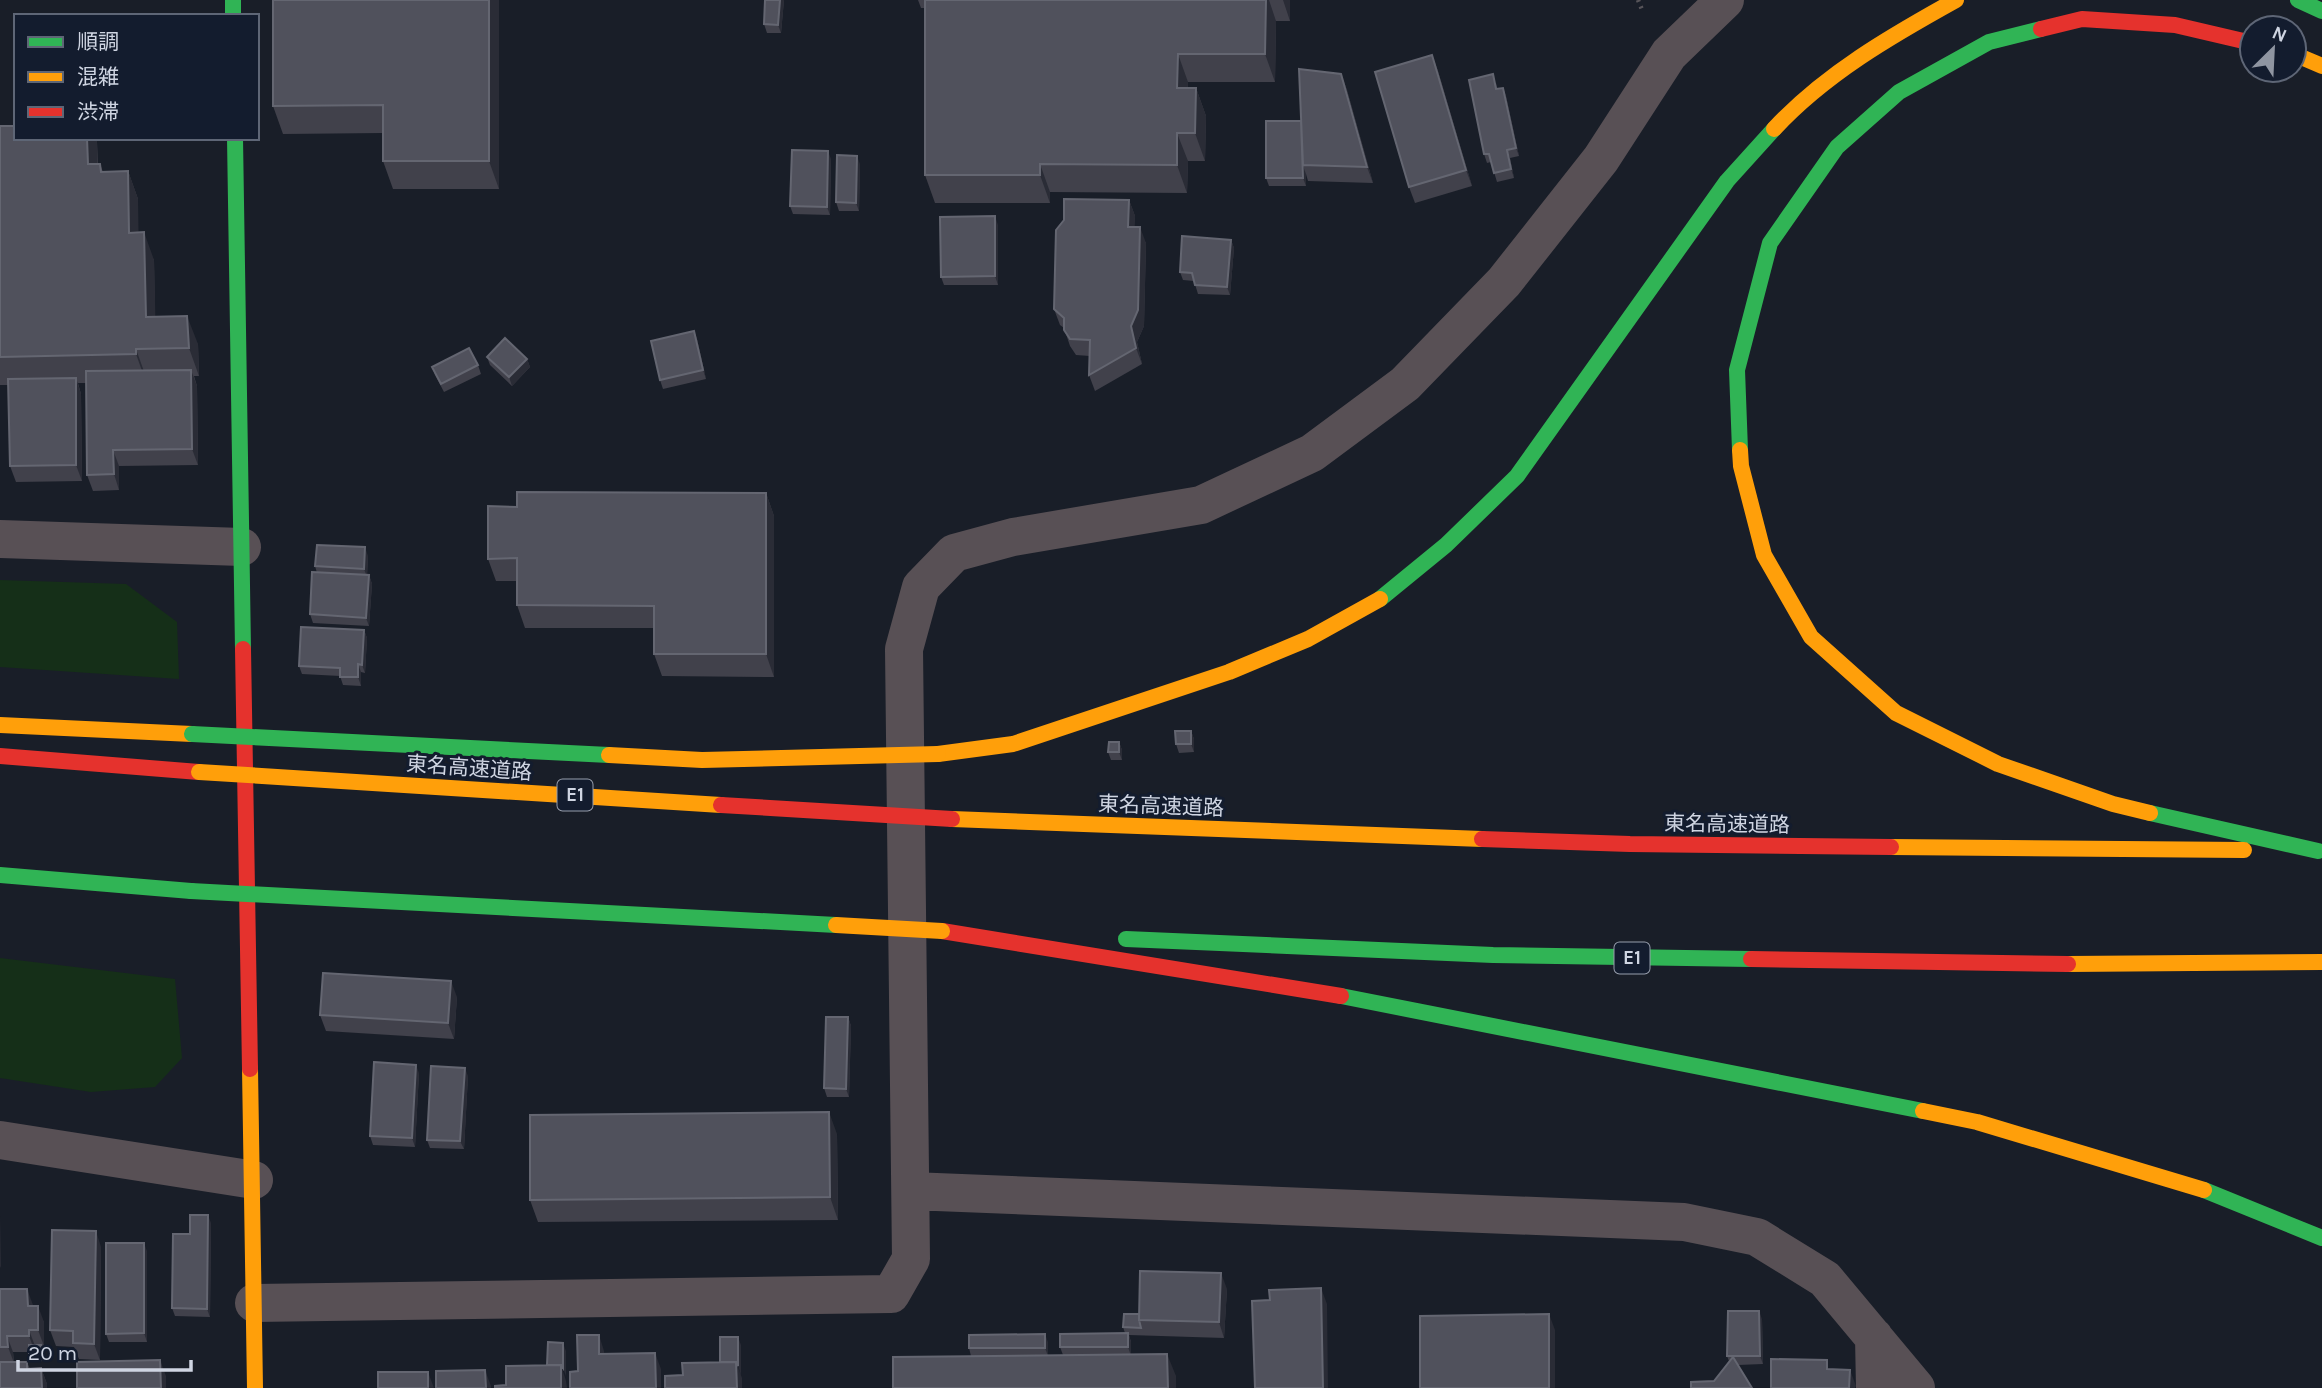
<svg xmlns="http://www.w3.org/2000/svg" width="2322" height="1388" font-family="Karla,'Noto Sans JP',sans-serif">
	<rect width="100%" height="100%" fill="#191e28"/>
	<path fill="#152f18" d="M0,580L126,584L177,622L179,679L0,667Z
		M0,958L175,979L182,1058L155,1087L91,1092L0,1078Z"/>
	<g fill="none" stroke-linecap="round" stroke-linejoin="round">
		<path stroke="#58555a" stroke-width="4.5" stroke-dasharray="2 5" stroke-linecap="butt" d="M1638,0L1643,12"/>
		<path stroke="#585055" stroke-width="38" d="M0,539L242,547
			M0,1140L254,1180
			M911,1191L1684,1222L1757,1237L1825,1279L1916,1388
			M254,1303L891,1294L911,1259L904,649L921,587L954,553L1013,537L1201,505L1312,453L1405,384L1504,282L1601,159L1669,54L1725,0
			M1874,1337L1875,1388"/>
		<path stroke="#30b455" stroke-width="16" d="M233,0V16
			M2298,0L2322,11
			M235,138L243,649
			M1740,450L1737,370L1770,243L1837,147L1899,92L1989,42L2041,29
			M1380,599L1446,545L1517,476L1727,181L1774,129
			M2150,813L2318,851
			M0,875L191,891
			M1126,939L1493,955L1751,959
			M1341,996L1923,1111
			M2204,1190L2322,1238"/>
		<path stroke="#ff9f0a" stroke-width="16" d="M2294,54L2322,66
			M1774,129C1825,74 1891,36 1956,0
			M1740,450L1741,466L1764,555L1811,637L1896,713L1998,764L2113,804L2150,813
			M0,725L192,734
			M938,754L1013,744L1229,672L1308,639L1380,599
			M952,819L1482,839
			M1891,847L2244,850
			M2068,964L2322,962
			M250,1069L255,1388
			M1923,1111L1977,1122L2204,1190"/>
		<path stroke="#e5322d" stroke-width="16" d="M2041,29L2082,19L2175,25L2252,43
			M243,649L250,1069
			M0,756L199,772
			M1482,839L1630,844L1891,847
			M942,931L1341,996
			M1751,959L2068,964"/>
		<path stroke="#30b455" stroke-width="16" d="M192,734L609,755
			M191,891L836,925"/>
		<path stroke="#ff9f0a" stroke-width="16" d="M609,755L702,760L938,754
			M199,772L721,805
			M836,925L942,931"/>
		<path stroke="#e5322d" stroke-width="16" d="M721,805L952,819"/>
	</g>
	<path fill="#41414b" d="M273,0H499V189H393L383,161V133L283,134L273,106Z
		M765,0H784L781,33H767L764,24Z
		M918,0H1290V21H1276L1275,82H1188V88H1196L1206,116L1205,161H1188L1187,193L1050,192V203H935L925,175V8H921Z
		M1432,55L1438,71L1472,186L1415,203L1409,187Z
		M1341,74L1347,90L1373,183L1308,181L1306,174V186H1269L1266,178L1301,121Z
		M1496,83L1497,88H1503L1506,96L1519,156L1510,158L1514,178L1497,182L1491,162L1487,163L1484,154Z
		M0,126L16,138H96L97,142L98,164H100L103,172L128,171L138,199V233L154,260L155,317L198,344L199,376H194L197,386L198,465L119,466V490L93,491L87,475L86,383H78L81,394L82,481L16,482L10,466L8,385H0Z
		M831,159L830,215L793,214L790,206Z
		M860,164L859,211H839L836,202Z
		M1129,200L1135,216L1134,227L1146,243L1144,326L1137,342L1142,364L1095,391L1089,375L1090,356L1076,355L1070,346L1064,328L1060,325L1054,309Z
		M998,225V285H944L941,277Z
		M1231,240L1234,248L1230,295L1198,294L1194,281L1183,280L1180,272Z
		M694,331L697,339L706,379L663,389L660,380Z
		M487,357L527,359L530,367L512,386L490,365Z
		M478,365L481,374L444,392L435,375L432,367Z
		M766,493L774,516V677L662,676L654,654V628H525L517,605V581H496L488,559L517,507Z
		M368,556L367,575H369L372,584L369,626L313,623L310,614L317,573L315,566Z
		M364,630L367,638L365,673L361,672V686L343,685L340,676L302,674L299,666Z
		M1191,731L1194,739V752L1179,753L1176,744Z
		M1119,742L1122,750V760H1111L1108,752Z
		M457,997L454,1039L326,1031L320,1015Z
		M848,1017L851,1026L849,1097H827L824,1088Z
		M419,1073L415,1147L373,1145L370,1136Z
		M468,1076L464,1149L430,1148L427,1140Z
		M837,1134L838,1220L538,1222L530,1200Z
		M211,1223L210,1317L175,1316L172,1308Z
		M101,1247L100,1360L79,1359L74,1347L56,1346L50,1330Z
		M147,1251V1342H109L106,1334Z
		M0,1289L33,1306L44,1322V1346H41L44,1353L43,1361L32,1362L29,1352H13L14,1362H27L30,1369L41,1368L47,1384V1388H0Z
		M1227,1289L1224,1338L1129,1335L1131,1342V1354L1176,1376V1388H893L971,1356L969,1348L1048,1342V1355H1063L1060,1347L1125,1333L1123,1327L1139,1314Z
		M1762,1319L1763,1364L1738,1365L1714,1381L1729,1361L1727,1356Z"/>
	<path fill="#2a2c36" d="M489,0H499V189L489,161Z
		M780,0H784L781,33L778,25Z
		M1266,0H1269L1276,21L1275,82L1265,54Z
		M1283,0H1290V21Z
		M1178,54L1188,82L1187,116L1177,88Z
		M1432,55L1438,71L1472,186L1466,170Z
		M1341,74L1347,90L1373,183L1367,167Z
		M1196,88L1206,116L1205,161L1195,133Z
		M1503,88L1506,96L1519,156L1516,148Z
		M1177,133L1188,161L1187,193L1177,165Z
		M87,138H96L97,142L98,192L88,164Z
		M1507,150L1510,158L1514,178L1511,169Z
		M828,151L831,159L830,215L827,207Z
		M857,156L860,164L859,211L856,203Z
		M1040,164L1050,192V203L1040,175Z
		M1303,166L1306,174V186L1303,178Z
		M128,171L138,199L139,261L129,233Z
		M1129,200L1135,216L1134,243L1128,227Z
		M995,216L998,225V285L995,276Z
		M1140,227L1146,243L1144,326L1137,342L1142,364L1136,348L1131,326Z
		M144,232L154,260L156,345L146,317Z
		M1231,240L1234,248L1230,295L1227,287Z
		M187,316L198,344L199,376L189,348Z
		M694,331L697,339L706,379L703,370Z
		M136,349L146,377V382L136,354Z
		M527,359L530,367L512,386L509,377Z
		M191,370L197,386L198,465L192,449Z
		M76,378L81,394L82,481L76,465Z
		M113,450L119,466V490L114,474Z
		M766,493L774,516V677L766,654Z
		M365,547L368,556L367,577L364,569Z
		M369,575L372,584L369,626L366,618Z
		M364,630L367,638L365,673L362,665Z
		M358,664L361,672V686L358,677Z
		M1191,731L1194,739V752L1191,744Z
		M1119,742L1122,750V760L1119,752Z
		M451,981L457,997L454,1039L448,1023Z
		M848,1017L851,1026L849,1097L846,1089Z
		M416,1065L419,1073L415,1147L412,1138Z
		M465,1068L468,1076L464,1149L460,1141Z
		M829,1112L837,1134L838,1220L830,1197Z
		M208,1215L211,1223L210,1317L207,1309Z
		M0,1216L1,1268L0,1266Z
		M96,1231L101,1247L100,1360L94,1344Z
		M144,1243L147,1251V1342L144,1333Z
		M1221,1273L1227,1289L1224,1338L1219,1322Z
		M1321,1288L1327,1304L1328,1388H1323Z
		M27,1289L33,1305V1322L28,1306Z
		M38,1306L44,1322V1346L38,1330Z
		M1759,1311L1762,1319L1763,1364L1760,1356Z
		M1549,1314L1555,1330V1388H1549Z
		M29,1330L35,1346V1352L29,1336Z
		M1128,1333L1131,1342V1356L1128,1347Z
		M1045,1334L1048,1342V1356L1045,1348Z
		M599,1335L604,1351L605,1370L599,1354Z
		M7,1336L13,1352L14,1363L8,1347Z
		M738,1337L741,1345V1375L738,1366Z
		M563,1343L566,1351V1376L563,1368Z
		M41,1345L44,1353L43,1361L40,1353Z
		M655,1353L661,1369V1388H656Z
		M1167,1354L1176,1376V1388H1168Z
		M160,1360L166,1376V1388H161Z
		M736,1362L742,1378V1388H737Z
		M561,1365L566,1381L567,1388H561Z
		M41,1368L47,1384V1388H42Z
		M485,1370L491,1386V1388H486Z
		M1850,1370L1856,1386L1855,1388H1849Z
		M428,1372L434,1388H428Z"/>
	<path fill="#50515c" stroke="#646671" stroke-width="2" d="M273,0H489V161H383V105L273,106Z
		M765,0H780L778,25L764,24Z
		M925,0H1266L1265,54H1178L1177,88H1196L1195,133H1177V165L1040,164V175H925Z
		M1432,55L1466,170L1409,187L1375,72Z
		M1299,69L1341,74L1367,167L1303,165Z
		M1493,74L1496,89L1503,88L1516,148L1507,150L1511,169L1494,173L1489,154H1484L1469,80Z
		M1266,121H1301L1303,178H1266Z
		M0,126H16V138H87L88,164H100L101,172L128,171L129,233L144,232L146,317L187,316L189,348L136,349V354L0,357Z
		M792,150L828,151L827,207L790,206Z
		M837,155L857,156L856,203L836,202Z
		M1064,199L1129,200L1128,227H1140L1138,310L1131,326L1136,348L1089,375L1090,340L1070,339L1064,330V318L1054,309L1056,230L1064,220Z
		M995,216V276L941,277L940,217Z
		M1182,236L1231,240L1227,287L1195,285L1192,273L1180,272Z
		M694,331L703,370L660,380L651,341Z
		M505,338L527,359L509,377L487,357Z
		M469,348L478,365L441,384L432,367Z
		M191,370L192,449L113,450L114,474L87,475L86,371Z
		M76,378V465L10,466L8,379Z
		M517,492L766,493V654H654V606L517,605V558L488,559V506L517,507Z
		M317,545L365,547L364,569L315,566Z
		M312,572L369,575L366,618L310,614Z
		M301,627L364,630L362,665L358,664V677H340V668L299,666Z
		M1175,731H1191V744H1176Z
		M1109,742H1119V752H1108Z
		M323,973L451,981L448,1023L320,1015Z
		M826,1017H848L846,1089L824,1088Z
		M374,1062L416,1065L412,1138L370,1136Z
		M431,1066L465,1068L460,1141L427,1140Z
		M829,1112L830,1197L530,1200V1115Z
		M190,1215H208L207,1309L172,1308L173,1234H190Z
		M52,1230L96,1231L94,1344L73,1343V1331L50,1330Z
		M106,1243H144V1333L106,1334Z
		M1140,1271L1221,1273L1219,1322L1139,1320Z
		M1321,1288L1323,1388H1255L1252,1301L1270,1300L1269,1290Z
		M0,1289H27L28,1306H38V1330H29V1336H7L8,1347H0Z
		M1728,1311H1759L1760,1356H1727Z
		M1124,1314H1139V1320L1141,1328L1123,1327Z
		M1549,1314V1388H1420V1316Z
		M1128,1333V1347H1060V1334Z
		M1045,1334V1348H969V1335Z
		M577,1335H599V1354L655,1353L656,1388H570V1372L578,1371Z
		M720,1337H738V1366L736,1362H720Z
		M548,1342L563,1343V1368L561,1365H547Z
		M29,1345H41L40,1353H29Z
		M1167,1354L1168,1388H893V1357Z
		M1733,1357L1752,1388H1691V1382L1714,1381Z
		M1771,1359L1827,1360V1369L1850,1370L1849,1388H1771Z
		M160,1360L161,1388H77V1362Z
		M0,1362H27V1369L41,1368L42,1388H0Z
		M736,1362L737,1388H665V1376L683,1375L682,1363Z
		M561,1365V1388H495V1386L506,1385V1366Z
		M485,1370L486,1388H436V1371Z
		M378,1372H428V1388H378Z"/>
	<g text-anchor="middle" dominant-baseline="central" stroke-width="6" stroke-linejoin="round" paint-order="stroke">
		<g fill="#131c2e" stroke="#979eac" stroke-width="2">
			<rect x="557.5" y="779.5" width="35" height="31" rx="5"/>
			<rect x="1614.5" y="942.5" width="35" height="31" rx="5"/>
		</g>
		<g font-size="19" font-weight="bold" fill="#cfd5e2">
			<text x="575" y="795">E1</text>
			<text x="1632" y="958">E1</text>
		</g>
		<g font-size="21" fill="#cfd5e2" stroke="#131c2e">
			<text transform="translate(469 768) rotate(4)">東名高速道路</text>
			<text transform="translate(1161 806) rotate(2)">東名高速道路</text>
			<text transform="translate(1727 824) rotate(1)">東名高速道路</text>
		</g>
	</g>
	<rect x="14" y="14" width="245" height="126" fill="#131c2e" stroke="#5e6676" stroke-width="2"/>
	<rect x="28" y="37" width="35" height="10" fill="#30b455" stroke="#5e6676" stroke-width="2"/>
	<text x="77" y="49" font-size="21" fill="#cfd5e2">順調</text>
	<rect x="28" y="72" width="35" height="10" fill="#ff9f0a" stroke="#5e6676" stroke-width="2"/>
	<text x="77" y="84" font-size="21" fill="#cfd5e2">混雑</text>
	<rect x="28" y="107" width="35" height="10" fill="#e5322d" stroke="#5e6676" stroke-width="2"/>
	<text x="77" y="119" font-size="21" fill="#cfd5e2">渋滞</text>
	<g transform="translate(2273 49) rotate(24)"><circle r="33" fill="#131c2e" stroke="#5e6676" stroke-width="2"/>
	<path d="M0-5L12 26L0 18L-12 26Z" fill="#8f95a1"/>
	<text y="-10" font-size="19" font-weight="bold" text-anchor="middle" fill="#cfd5e2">N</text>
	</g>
	<path d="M18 1360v10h173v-10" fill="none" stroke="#cfd5e2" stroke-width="3.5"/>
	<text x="28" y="1360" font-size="21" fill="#cfd5e2" stroke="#131c2e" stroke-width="5" paint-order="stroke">20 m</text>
</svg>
